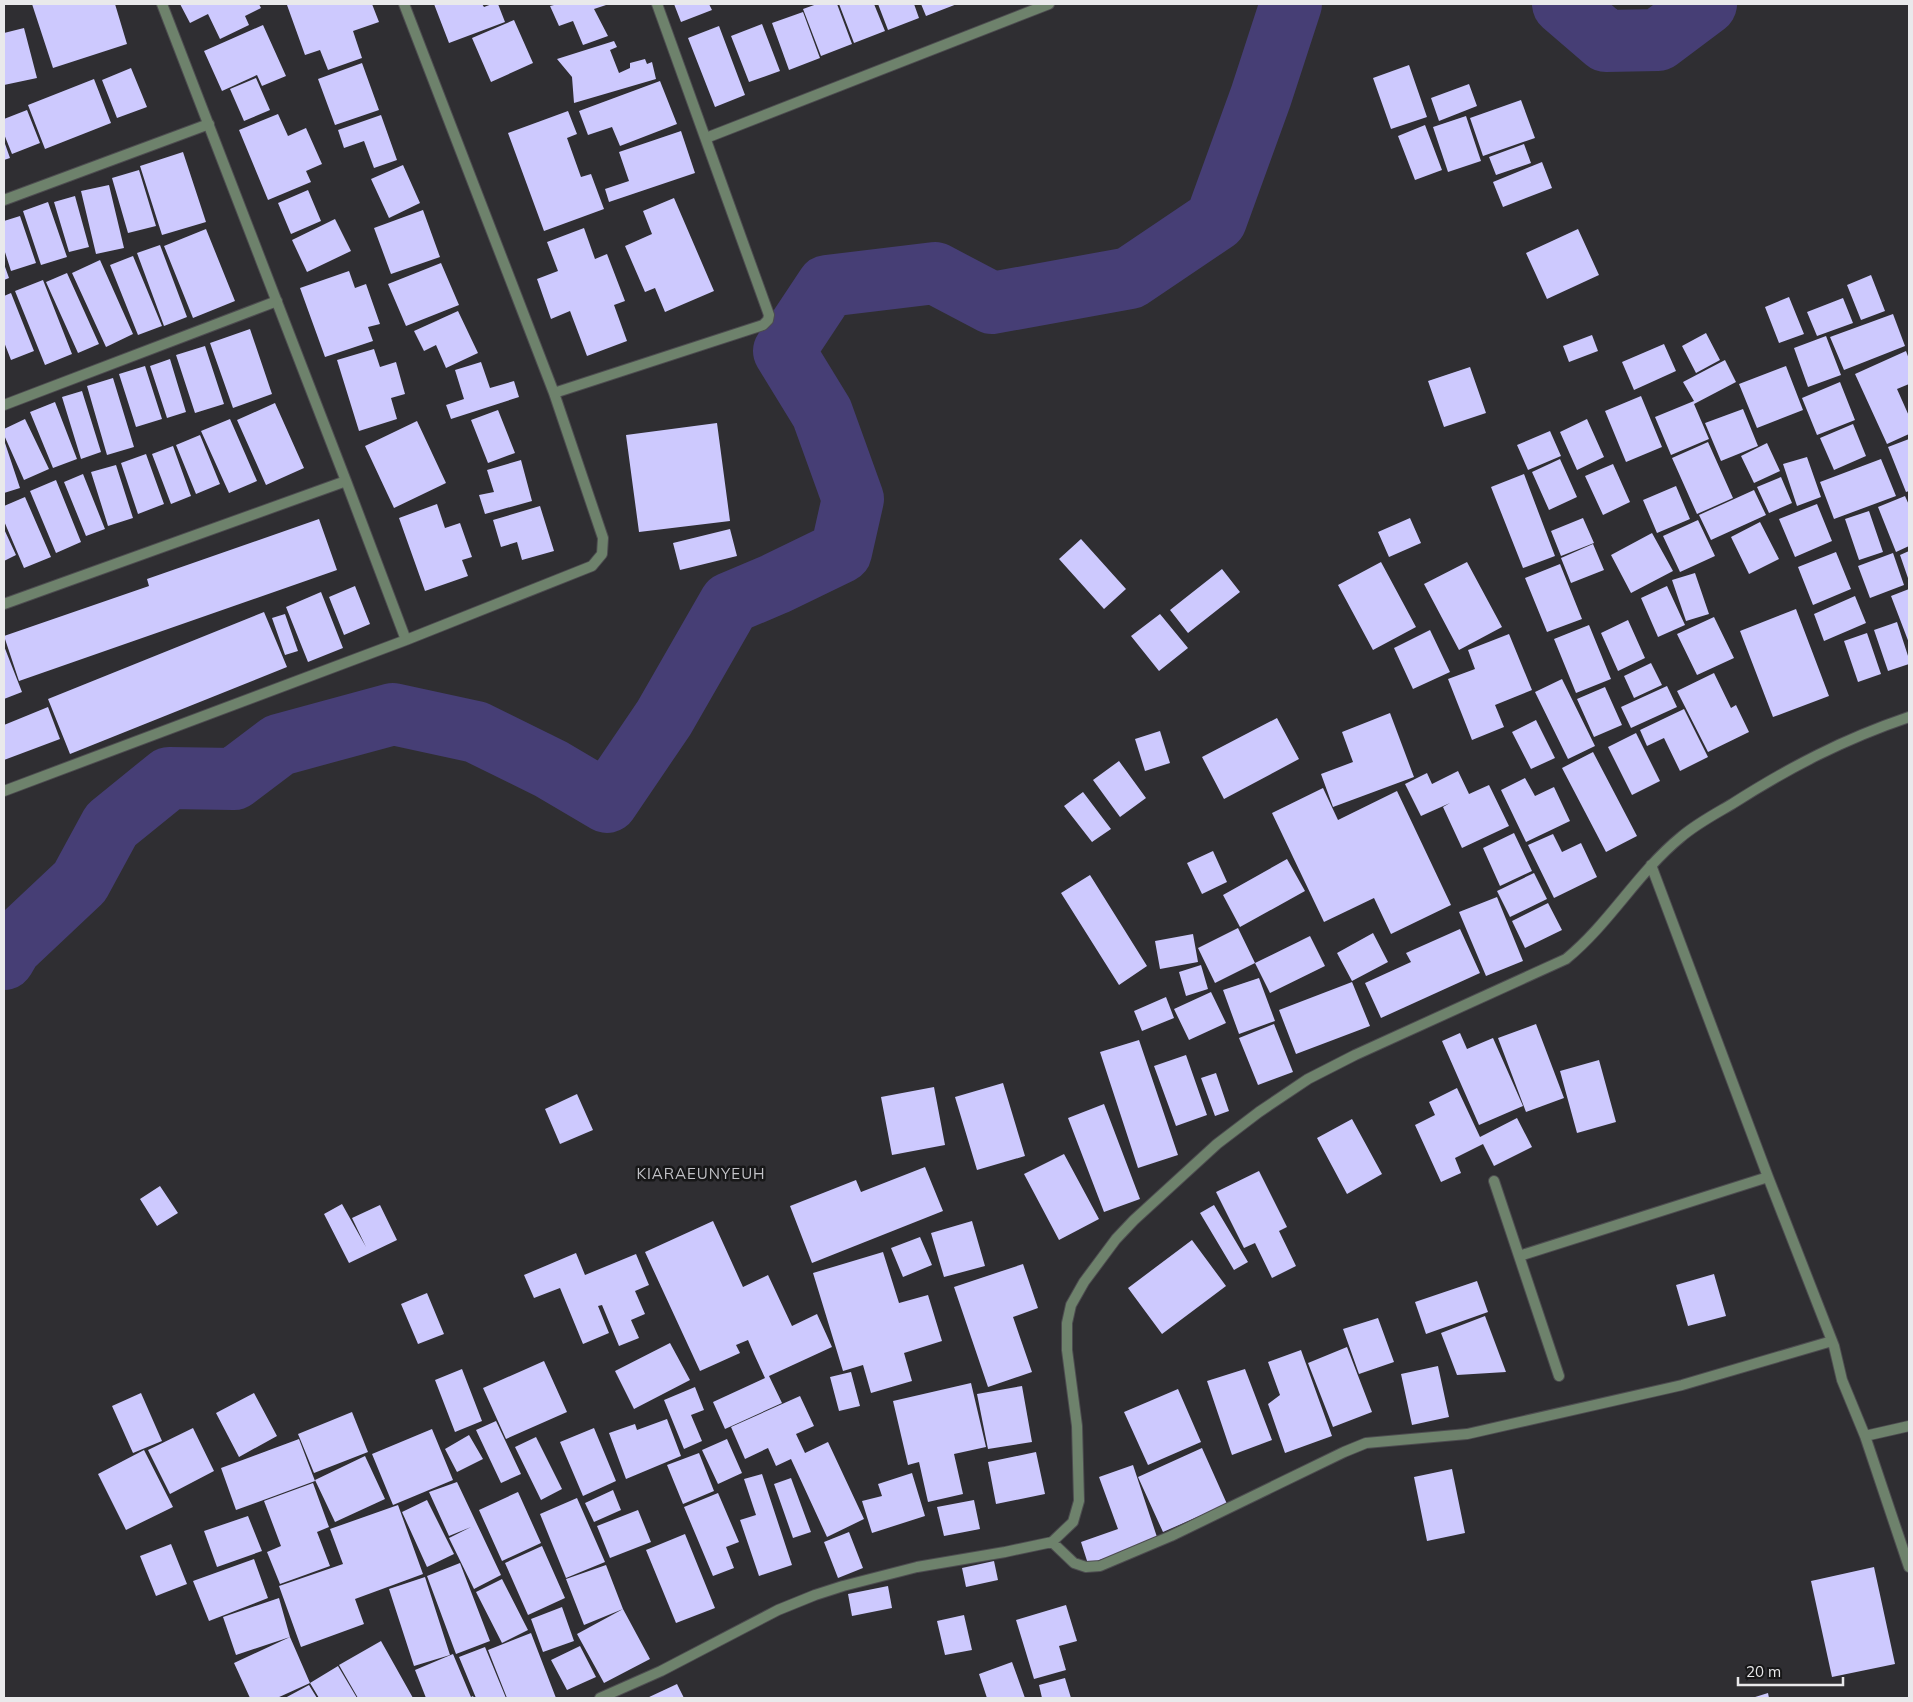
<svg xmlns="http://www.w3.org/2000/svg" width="1913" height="1702" font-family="Mulish,sans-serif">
	<rect width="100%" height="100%" fill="#2f2e32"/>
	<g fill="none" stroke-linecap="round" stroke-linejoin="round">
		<path stroke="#463e75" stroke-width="62" d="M1563,4L1606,41L1658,40L1706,4
			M4,959L11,947L80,882L111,825L169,778L234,779L279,745L393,714L476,732L551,769L607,802L664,718L730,603L775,584L841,552L853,499L822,413L784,351L827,286L935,273L992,303L1130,278L1216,220L1261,96L1291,4"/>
	</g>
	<path fill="#cdc9fe" d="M32,4H115L127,44L53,68Z
		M180,4H259L261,8L245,16L249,25L220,39L208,14L190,23Z
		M292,4H372L379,22L353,31L362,58L328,70L320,50L305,55L287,5Z
		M434,4H482L484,7L492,4H498L505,22L449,43Z
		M558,4H609L594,9L608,36L583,45L573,21L559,26L550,6Z
		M674,4H709L712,10L681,22Z
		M817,4H837L852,44L821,56L803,9Z
		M839,4H874L885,31L854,43Z
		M878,4H914L919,18L888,30Z
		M921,4H957L926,16Z
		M803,12L820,58L789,70L772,23Z
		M514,20L533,63L491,82L472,38Z
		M762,24L780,71L749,82L731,36Z
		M263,25L286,76L262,86L257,75L222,91L204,51Z
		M719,26L745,95L715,107L688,38Z
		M24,28L37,78L4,85V33Z
		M614,41L617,47L610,50L619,73L630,68V63L645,59L647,64L652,62L656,79L574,103L572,77L557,59Z
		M362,63L379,110L335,125L318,79Z
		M1409,65L1427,117L1391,129L1373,78Z
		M131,68L147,107L117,118L102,80Z
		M256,78L270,110L244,121L230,89Z
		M94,79L111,123L45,149L28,105Z
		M660,81L677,124L620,146L612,127L588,135L579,111Z
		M1469,84L1477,106L1439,121L1431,98Z
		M1521,100L1535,138L1483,156L1470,118Z
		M27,110L40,143L12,154L4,134V119Z
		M568,111L577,134L567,138L581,177L591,174L604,209L544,231L508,133Z
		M278,114L288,136L306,128L322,164L306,171L311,182L268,200L239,130Z
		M381,115L397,160L374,168L364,141L344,148L338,130Z
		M1466,116L1481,161L1448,172L1433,127Z
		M1425,125L1442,170L1415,180L1398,136Z
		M681,131L695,173L609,202L605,189L629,181L619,152Z
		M4,141L10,158L4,160Z
		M1524,144L1531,163L1496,175L1489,157Z
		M183,152L206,222L162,235L140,166Z
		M1542,162L1552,188L1503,207L1493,182Z
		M403,165L420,203L389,218L371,179Z
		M139,170L156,226L128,233L112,178Z
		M109,185L124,248L96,254L81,191Z
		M308,190L321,221L291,234L278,203Z
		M75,196L89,247L69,252L54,202Z
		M674,198L714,291L665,312L655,288L645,292L625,246L652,234L643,211Z
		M48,202L67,257L41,265L23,211Z
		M423,210L440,257L391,274L374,228Z
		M20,216L36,263L11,271L4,249V221Z
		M335,219L351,251L307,272L292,240Z
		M584,228L595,259L607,254L625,301L614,305L627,341L587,356L570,311L551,319L537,279L558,271L547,242Z
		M206,229L235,301L193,318L164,246Z
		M1578,229L1599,275L1547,299L1526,253Z
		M160,245L187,317L164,326L137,253Z
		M133,256L162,326L138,335L110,265Z
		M100,260L133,334L106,347L72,273Z
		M441,263L459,305L406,326L388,284Z
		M4,264L9,278L4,280Z
		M349,271L355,288L366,284L380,324L368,327L373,341L325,357L300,288Z
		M67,273L99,344L78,353L46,282Z
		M1871,275L1885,311L1861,320L1847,285Z
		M43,280L72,354L45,365L15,291Z
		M11,293L34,351L11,360L4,342V296Z
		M1789,297L1804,334L1779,343L1765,307Z
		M1843,298L1853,323L1817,336L1807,312Z
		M458,311L478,353L446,368L436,345L424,351L414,331Z
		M1893,314L1905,346L1844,370L1830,337Z
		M250,329L272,394L233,408L210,343Z
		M1706,333L1720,360L1696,373L1682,346Z
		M1592,335L1598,351L1569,362L1563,346Z
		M1826,336L1841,375L1808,387L1794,348Z
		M1664,344L1676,371L1634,390L1622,362Z
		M205,346L224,404L195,413L176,355Z
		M374,349L380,367L396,362L405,394L391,398L397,419L359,431L337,360Z
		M1906,351L1909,359V384L1897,389L1909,416V434L1887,444L1855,374Z
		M170,359L186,412L167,418L150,366Z
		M1725,360L1736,382L1694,404L1709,439L1671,455L1655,417L1694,401L1683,382Z
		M481,362L490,388L514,381L519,397L451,419L446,405L464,399L455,370Z
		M145,366L162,419L136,427L119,374Z
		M1786,366L1803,410L1757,428L1739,384Z
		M1470,367L1486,413L1444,427L1428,381Z
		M113,378L134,447L107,455L87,386Z
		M1840,382L1855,420L1817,435L1802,398Z
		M82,391L101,452L81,459L62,397Z
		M1641,396L1662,447L1626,462L1605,411Z
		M55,402L77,459L53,468L30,412Z
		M275,403L304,468L266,485L237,420Z
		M1743,409L1758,446L1721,461L1705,423Z
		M498,410L515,453L488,463L471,420Z
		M25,419L49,469L24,480L4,435V429Z
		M230,419L257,481L229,493L201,431Z
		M1587,419L1604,457L1577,470L1560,432Z
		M417,421L446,483L394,508L365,446Z
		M717,423L730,521L639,532L626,435Z
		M1853,424L1866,456L1834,470L1820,438Z
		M1550,431L1561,456L1528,470L1517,445Z
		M200,435L220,484L196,494L176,445Z
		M1909,439V491L1906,492L1888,447Z
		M4,440L20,488L4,493Z
		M1708,442L1733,498L1697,514L1672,458Z
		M1767,443L1780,471L1754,483L1741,456Z
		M173,446L191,496L171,504L152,454Z
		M146,454L164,504L138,514L121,463Z
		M1807,457L1821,497L1797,506L1783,464Z
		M1560,459L1577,497L1549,510L1532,472Z
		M1881,459L1896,496L1834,519L1820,482Z
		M521,460L532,501L485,514L479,495L494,492L487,470Z
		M1613,464L1630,502L1603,515L1585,476Z
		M116,465L133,518L108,526L91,472Z
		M83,474L105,529L86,536L64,482Z
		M1524,474L1555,556L1523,568L1491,487Z
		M1781,477L1792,503L1769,513L1757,487Z
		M56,480L81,542L56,553L30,491Z
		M1676,486L1690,519L1657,533L1643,500Z
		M1754,490L1766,515L1711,540L1699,515Z
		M1905,496L1909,505V546L1896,552L1878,507Z
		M25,497L51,557L24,568L4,521V506Z
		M437,504L445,528L460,523L472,557L462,560L468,576L425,591L399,518Z
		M1817,504L1832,541L1795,557L1779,519Z
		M540,506L554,551L522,560L517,542L501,547L493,520Z
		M1869,511L1883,552L1859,560L1845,519Z
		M1410,518L1421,543L1389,557L1378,532Z
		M1583,518L1594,543L1561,556L1551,531Z
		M319,519L337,570L19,681L4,636L149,586L147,579Z
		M1698,520L1715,556L1680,572L1663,536Z
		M1760,522L1779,559L1749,574L1731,537Z
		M4,529L16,555L4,561Z
		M730,529L737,556L680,570L673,543Z
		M1652,533L1673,571L1631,593L1611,555Z
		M1081,539L1126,589L1104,609L1059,559Z
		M1593,544L1604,570L1571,583L1561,558Z
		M1909,551V581L1900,555Z
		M1836,552L1851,589L1813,605L1798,567Z
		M1893,553L1904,585L1870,598L1858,566Z
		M1381,562L1416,627L1373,650L1338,585Z
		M1467,562L1502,627L1459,650L1424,584Z
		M1560,564L1582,619L1547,632L1525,578Z
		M1222,569L1240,592L1188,633L1170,610Z
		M1695,573L1709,614L1686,621L1672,580Z
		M355,586L370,624L344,635L329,597Z
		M1667,586L1685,625L1658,637L1641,598Z
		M1909,589V643L1891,596Z
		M321,592L343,648L308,662L286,607Z
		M1855,596L1866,623L1824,641L1814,614Z
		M1796,609L1829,696L1773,717L1740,631Z
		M264,612L287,667L70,754L48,699Z
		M285,614L298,651L285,655L272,618Z
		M1160,614L1188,648L1159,671L1131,636Z
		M1714,617L1734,658L1697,675L1677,634Z
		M1628,620L1645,658L1618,671L1601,633Z
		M1897,622L1909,659V664L1888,671L1874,630Z
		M1589,625L1611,679L1576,693L1554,639Z
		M1430,630L1450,672L1413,689L1394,648Z
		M1867,633L1881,674L1858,682L1844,641Z
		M1509,634L1532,690L1495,705L1504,727L1472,740L1448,679L1475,669L1468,650Z
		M4,646L22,692L4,699Z
		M1651,663L1662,685L1634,698L1624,676Z
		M1714,673L1731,708L1736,705L1749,732L1708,752L1677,691Z
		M1562,679L1595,746L1568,759L1535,692Z
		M1667,686L1677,707L1631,728L1621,707Z
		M1605,687L1622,725L1594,737L1577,699Z
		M48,707L60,739L4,760V725Z
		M1684,709L1708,757L1680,771L1664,738L1647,746L1640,730Z
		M1390,713L1414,777L1333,807L1321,774L1353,762L1342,732Z
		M1277,718L1299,759L1224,799L1202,757Z
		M1536,720L1555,758L1531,769L1512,732Z
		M1160,731L1170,763L1145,771L1135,739Z
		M1636,733L1660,781L1632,795L1608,747Z
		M1593,752L1637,836L1606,852L1562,768Z
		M1119,761L1146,798L1120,817L1093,780Z
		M1458,771L1469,794L1489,785L1509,826L1462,848L1443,807L1450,803L1421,816L1405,784L1427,773L1432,784Z
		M1525,778L1535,796L1554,787L1570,821L1526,842L1501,790Z
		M1323,788L1338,820L1397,791L1451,905L1391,934L1374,898L1324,922L1272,813Z
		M1083,792L1111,829L1092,842L1064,806Z
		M1514,833L1532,871L1500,886L1483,848Z
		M1553,834L1562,852L1581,843L1597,877L1554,898L1528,845Z
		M1213,851L1227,882L1202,894L1187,863Z
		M1287,859L1305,891L1240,927L1223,895Z
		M1534,873L1547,899L1510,917L1497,891Z
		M1090,875L1147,966L1119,985L1061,893Z
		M1497,897L1523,961L1486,976L1459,912Z
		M1548,903L1562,930L1525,948L1512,921Z
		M1238,928L1255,963L1215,983L1198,948Z
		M1460,929L1480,973L1381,1018L1365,983L1411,962L1406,953Z
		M1373,933L1388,962L1352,981L1337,953Z
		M1193,934L1198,962L1160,969L1155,941Z
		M1310,936L1325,966L1270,993L1255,963Z
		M1201,965L1208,989L1186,996L1179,972Z
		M1259,978L1275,1021L1239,1034L1223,990Z
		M1352,982L1370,1026L1296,1054L1279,1010Z
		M1211,992L1226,1023L1189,1040L1174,1009Z
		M1166,997L1174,1018L1142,1031L1134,1011Z
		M1274,1024L1293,1072L1258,1085L1239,1038Z
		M1536,1024L1564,1098L1526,1112L1498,1038Z
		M1460,1033L1467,1049L1493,1038L1523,1106L1479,1125L1442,1041Z
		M1139,1040L1178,1155L1138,1168L1100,1052Z
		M1186,1055L1207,1115L1176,1126L1154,1066Z
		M1599,1060L1616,1122L1577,1133L1560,1071Z
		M1216,1073L1229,1111L1215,1116L1201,1078Z
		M1003,1083L1025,1156L977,1170L955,1097Z
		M934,1087L945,1145L892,1155L881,1097Z
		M1457,1088L1480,1137L1517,1118L1532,1147L1494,1166L1483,1144L1455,1158L1461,1173L1441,1182L1415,1125L1435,1115L1429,1102Z
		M577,1094L593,1130L560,1144L545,1109Z
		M1104,1104L1140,1199L1104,1212L1068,1118Z
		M1352,1119L1382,1174L1347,1194L1317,1138Z
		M1064,1154L1099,1219L1059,1240L1024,1174Z
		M925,1167L943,1211L812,1263L790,1206L856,1180L861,1192Z
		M1259,1171L1287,1227L1279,1231L1296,1266L1272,1278L1255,1243L1244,1248L1216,1192Z
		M160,1186L178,1213L157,1226L140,1199Z
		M342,1204L366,1247L352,1218L380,1205L397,1240L349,1263L324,1214Z
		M1214,1205L1248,1262L1234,1270L1200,1213Z
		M713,1221L743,1287L768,1275L792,1326L817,1314L832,1347L769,1376L782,1403L725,1429L713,1402L765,1378L754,1354L748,1340L736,1345L740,1353L700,1371L645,1252Z
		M972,1221L985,1266L944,1277L931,1233Z
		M920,1237L932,1265L903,1277L891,1248Z
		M1192,1240L1226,1286L1162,1334L1128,1288Z
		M883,1252L899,1303L928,1295L942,1341L904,1353L912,1381L871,1393L863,1365L843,1371L813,1273Z
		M576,1253L585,1275L636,1254L649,1285L635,1291L645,1314L631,1320L639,1338L619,1346L602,1305L598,1306L609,1333L583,1344L560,1288L534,1298L524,1275Z
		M1023,1264L1038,1308L1013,1317L1032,1372L988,1387L954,1287Z
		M1714,1274L1726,1316L1688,1326L1676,1285Z
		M1477,1281L1488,1312L1426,1334L1415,1302Z
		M427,1293L444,1334L418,1344L401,1304Z
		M1485,1316L1506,1372L1457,1375L1441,1333Z
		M1378,1318L1394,1362L1359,1374L1343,1329Z
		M670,1343L690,1380L634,1409L615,1371Z
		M1347,1347L1372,1412L1333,1427L1308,1363Z
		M1301,1350L1332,1436L1285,1453L1268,1404L1280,1395L1268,1362Z
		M544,1361L567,1412L506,1439L483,1388Z
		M1438,1366L1449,1417L1412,1425L1401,1374Z
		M462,1369L482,1421L455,1432L435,1380Z
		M1245,1369L1272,1440L1232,1455L1207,1381Z
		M851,1372L860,1406L839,1411L830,1377Z
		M971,1383L986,1447L954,1454L963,1494L928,1502L919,1462L908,1465L893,1401Z
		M1022,1386L1032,1442L988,1449L977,1394Z
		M695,1387L704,1410L691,1415L702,1441L684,1449L664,1400Z
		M1178,1389L1201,1442L1148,1465L1124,1412Z
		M141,1393L162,1441L133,1453L112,1406Z
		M254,1393L277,1436L239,1457L216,1413Z
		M800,1396L814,1426L796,1434L805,1453L828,1442L864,1519L827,1537L791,1459L776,1466L768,1448L745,1459L731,1427Z
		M352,1412L368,1452L314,1473L298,1434Z
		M667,1419L681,1456L626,1479L609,1433L635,1424L637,1430Z
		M496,1421L521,1474L501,1483L476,1430Z
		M193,1428L214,1471L170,1494L148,1450Z
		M594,1428L616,1481L583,1496L560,1442Z
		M432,1429L453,1480L393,1505L372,1454Z
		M469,1435L483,1459L457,1472L445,1449Z
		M536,1437L562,1489L541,1500L515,1447Z
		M299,1439L315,1481L236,1510L221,1468Z
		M727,1439L742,1473L718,1484L702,1450Z
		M1202,1448L1227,1504L1163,1532L1138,1477Z
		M144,1450L173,1507L126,1530L98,1474Z
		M1036,1452L1045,1494L996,1504L988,1462Z
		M699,1453L714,1491L683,1504L667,1465Z
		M365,1456L385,1499L335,1522L315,1480Z
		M1133,1465L1158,1540L1088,1564L1081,1542L1118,1529L1099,1477Z
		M1452,1469L1465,1533L1427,1541L1414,1477Z
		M912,1473L925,1516L872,1533L862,1501L882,1496L878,1484Z
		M762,1474L792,1565L759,1576L740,1520L756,1515L744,1479Z
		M791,1478L811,1532L793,1538L774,1484Z
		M457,1482L501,1575L474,1589L449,1538L471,1527L449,1536L429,1492Z
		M313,1483L329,1527L317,1532L330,1566L280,1584L267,1552L281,1546L264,1501Z
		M613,1490L621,1510L594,1522L585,1503Z
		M518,1492L541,1543L502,1561L479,1510Z
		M718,1493L739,1542L726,1547L734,1568L713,1576L684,1507Z
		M577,1498L605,1562L566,1578L540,1514Z
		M427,1500L454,1554L427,1567L402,1512Z
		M974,1500L980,1529L944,1536L937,1507Z
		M398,1505L423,1574L355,1599L364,1624L301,1647L279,1586L343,1564L330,1529Z
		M638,1510L651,1542L610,1558L597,1526Z
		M248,1516L262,1551L217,1567L204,1531Z
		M849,1532L863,1568L838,1578L824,1542Z
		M685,1534L715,1608L676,1623L646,1550Z
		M171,1544L187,1584L156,1596L140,1556Z
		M542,1546L565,1598L528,1615L505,1563Z
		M254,1559L268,1598L209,1621L193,1581Z
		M994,1561L998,1580L966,1587L962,1568Z
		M460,1563L490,1641L456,1654L427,1576Z
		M606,1565L623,1609L650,1659L604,1683L577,1634L623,1609L584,1625L566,1579Z
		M1874,1567L1895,1664L1832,1677L1811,1581Z
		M425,1577L450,1655L414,1666L389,1589Z
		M502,1579L528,1630L502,1643L476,1592Z
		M888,1586L892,1608L852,1616L848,1594Z
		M279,1598L290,1637L310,1683L277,1698H250L234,1663L290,1637L236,1655L223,1617Z
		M1066,1605L1077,1641L1059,1646L1066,1670L1034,1679L1016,1620Z
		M562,1607L574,1641L543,1652L531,1619Z
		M964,1615L972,1650L945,1655L937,1621Z
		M531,1633L556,1698H507L488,1650Z
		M381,1641L413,1698H358L339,1665Z
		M580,1646L596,1677L567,1690L551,1660Z
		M485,1647L506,1698H476L459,1657Z
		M453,1654L471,1697L473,1696L474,1698H426L415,1670Z
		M1012,1662L1025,1698H987L979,1674Z
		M338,1666L357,1698H319L310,1683Z
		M1065,1678L1071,1698H1042L1039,1685Z
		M677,1684L684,1698H647Z
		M309,1685L317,1698H285Z
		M1768,1693L1769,1698H1752Z"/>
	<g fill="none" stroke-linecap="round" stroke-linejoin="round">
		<defs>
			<path id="minor" d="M162,4L346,481L406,640
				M706,138L1049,4
				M4,200L209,124
				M554,393L763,325L768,320L769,315L657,4
				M4,405L277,301
				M4,604L346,481
				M4,791L406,640L592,566L602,554L603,538L554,393L404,4
				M1651,865L1768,1177L1834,1346L1842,1380L1865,1436L1909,1567
				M1494,1181L1559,1376
				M1519,1256L1768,1177
				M1865,1436L1909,1426
				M1052,1542L1074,1563L1086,1567L1100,1566L1171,1536L1344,1452L1366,1443L1467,1434L1682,1385L1832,1341
				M600,1698L661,1671L778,1610L815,1595L843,1586L917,1567L1005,1552L1052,1542L1073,1522L1079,1501L1077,1426L1067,1350V1323L1071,1305L1084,1282L1116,1239L1134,1220L1217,1144L1259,1112L1308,1079L1355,1055L1566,959C1610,923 1637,873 1681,837C1696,824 1715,814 1732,804C1790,767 1844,739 1909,717"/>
		</defs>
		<use href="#minor" stroke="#4d4c50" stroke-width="12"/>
		<use href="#minor" stroke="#6e826c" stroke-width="10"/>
	</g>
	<g text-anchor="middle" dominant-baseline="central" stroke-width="5" stroke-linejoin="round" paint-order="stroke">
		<g font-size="15" letter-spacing="1" fill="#c2c2c7" stroke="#171718">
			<text x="701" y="1173">KIARAEUNYEUH</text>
		</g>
	</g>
	<rect width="1913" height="1702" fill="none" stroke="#e9e9eb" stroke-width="10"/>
	<path d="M1738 1677v8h105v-8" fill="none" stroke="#e9e9eb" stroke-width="2.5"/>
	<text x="1746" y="1677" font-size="15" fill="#e9e9eb" stroke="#171718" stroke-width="4" paint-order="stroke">20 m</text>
</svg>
